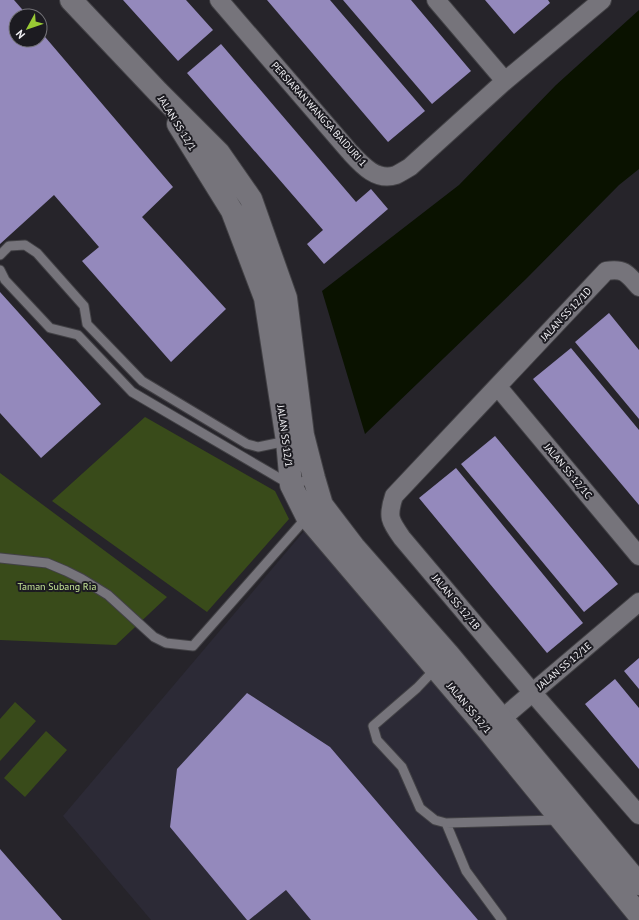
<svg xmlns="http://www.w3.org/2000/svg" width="639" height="920" font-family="'PT Sans',sans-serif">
	<rect width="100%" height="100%" fill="#26242a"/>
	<path fill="#2c2a36" d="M305,530L513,777L630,920H151L63,816Z"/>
	<path fill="#394b1a" d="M145,417L275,491L289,519L207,612L52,501Z
		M0,473L167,597L116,645L0,640Z
		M15,702L36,721L0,761V719Z
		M46,731L67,750L25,797L4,778Z"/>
	<path fill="#0a1200" d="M639,10V169L619,185L526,279L365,434L322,291L459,185L556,85Z"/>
	<path fill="#9489bc" d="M0,0H14L28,16H16V40H40V31L173,187L142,217L226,309L171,362L82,261L99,247L54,195L0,244Z
		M123,0H186L213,30L178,61Z
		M267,0H330L425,111L388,142Z
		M343,0H411L471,71L432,104Z
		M485,0H548L550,3L514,34Z
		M221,44L356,202L371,189L388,209L324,264L307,244L323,230L187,73Z
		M0,292L101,404L41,458L0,413Z
		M609,313L639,350V419L575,342Z
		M571,348L639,430V505L533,379Z
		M495,436L618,584L584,612L461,464Z
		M456,468L583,623L547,653L419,498Z
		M639,658V689L624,671Z
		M615,679L639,708V769L585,704Z
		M247,693L330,747L478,920H311L286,890L249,920H247L170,827L177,769Z
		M0,849L62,920H0Z"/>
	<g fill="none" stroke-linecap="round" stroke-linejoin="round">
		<defs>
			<path id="lane" d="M0,255L9,246L25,245L37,253L84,306L87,324L142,381L247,444L258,447L287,441
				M0,270L5,280L50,328L78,335L132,392L291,485L314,478
				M0,558L47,563L66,571L82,579L108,595L154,637L166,643L193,646L307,517
				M437,667L417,688L373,726L377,740L402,767L420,808L435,820L446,823L558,820
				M446,823L466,871L502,920"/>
			<path id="street" d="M219,0L349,151C361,164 376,182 396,175C400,173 405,170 410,167L505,81L602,0
				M436,0L505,81
				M639,287C627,273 624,268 606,271L394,496C387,517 390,521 402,538L532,692L639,815
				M498,387L639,556
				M492,727L639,602"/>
			<path id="secondary" d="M71,0L158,92L219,153L251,199L286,298L303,435L314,478L322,505L354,547L449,655L639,884
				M178,124L232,211L265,298L287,441L291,485L307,517L488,730L639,915"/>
		</defs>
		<use href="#lane" stroke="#424145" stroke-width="11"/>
		<use href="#street" stroke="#424145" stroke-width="20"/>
		<use href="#secondary" stroke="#424145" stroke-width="24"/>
		<use href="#lane" stroke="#76747b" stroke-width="9"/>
		<use href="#street" stroke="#76747b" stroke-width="18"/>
		<use href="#secondary" stroke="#76747b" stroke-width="22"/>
	</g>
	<g text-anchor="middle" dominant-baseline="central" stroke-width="4" stroke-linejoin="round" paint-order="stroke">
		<g font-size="10" fill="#f5f4f8" stroke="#1c1b21">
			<text transform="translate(319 114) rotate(48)">PERSIARAN WANGSA BAIDURI 1</text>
			<text transform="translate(177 123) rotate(58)">JALAN SS 12/1</text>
			<text transform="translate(566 314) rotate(-47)">JALAN SS 12/1D</text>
			<text transform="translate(285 436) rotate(82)">JALAN SS 12/1</text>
			<text transform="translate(568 471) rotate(50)">JALAN SS 12/1C</text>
			<text transform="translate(456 602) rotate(50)">JALAN SS 12/1B</text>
			<text transform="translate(564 666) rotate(-40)">JALAN SS 12/1E</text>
			<text transform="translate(469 708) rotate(50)">JALAN SS 12/1</text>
		</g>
		<g font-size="10" fill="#c4e496" stroke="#1c1b21">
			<text x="57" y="586">Taman Subang Ria</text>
		</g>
	</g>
	<g transform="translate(28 28) rotate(230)"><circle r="19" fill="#1c1b21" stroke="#737277"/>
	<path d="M0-3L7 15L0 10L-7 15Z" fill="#9acb35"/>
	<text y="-6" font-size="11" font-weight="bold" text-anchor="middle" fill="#f5f4f8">N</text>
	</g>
</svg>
